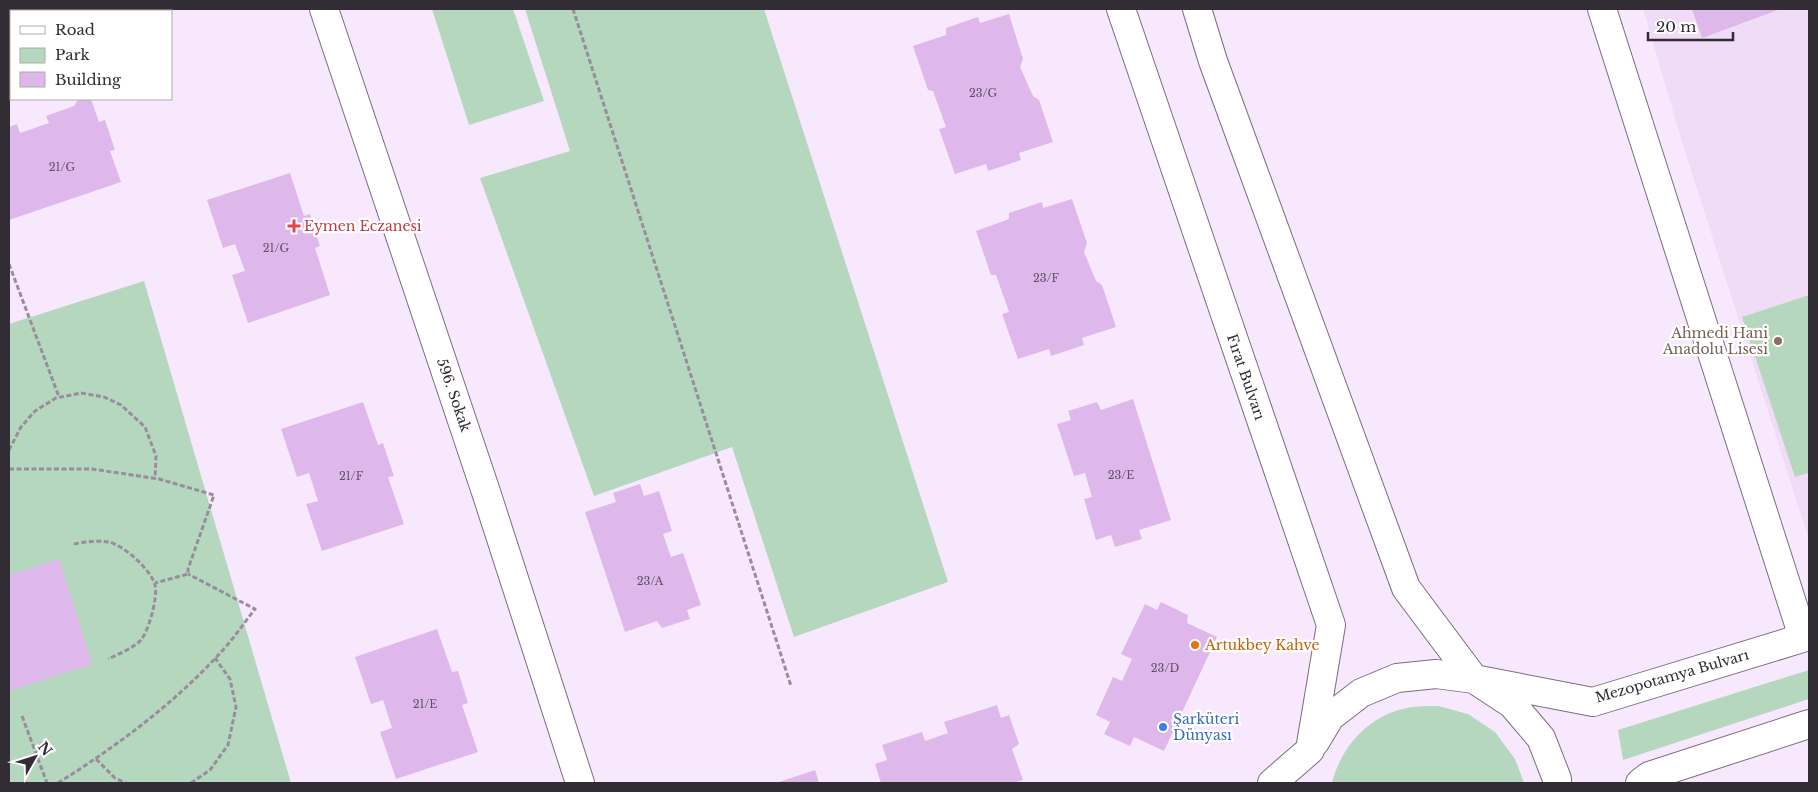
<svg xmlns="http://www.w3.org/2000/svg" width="1818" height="792" font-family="'Libre Baskerville',serif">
	<rect width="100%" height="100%" fill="#f8e8fe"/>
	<path fill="#f1dcf8" d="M1643,9H1809V540L1682,142Z"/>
	<path fill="#b5d7bd" d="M432,9H513L544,101L469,125Z
		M525,9H764L948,582L794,637L732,447L594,496L480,178L570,151Z
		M144,281L291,783H9V324Z
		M1809,295V473L1795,477L1742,317Z
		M1809,670V699L1623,760L1618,730Z
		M1438,706L1468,714L1495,732L1515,759L1524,783H1332C1341,747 1369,715 1407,708C1417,706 1428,706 1438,706Z"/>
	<path fill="#deb8eb" d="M1692,9H1781L1702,38Z
		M1009,14L1023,59L1020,67L1033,96L1039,100L1053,142L1019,153L1021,160L988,171L986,164L955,174L939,129L946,127L933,91L928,90L913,46L946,35V28L978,17L980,23Z
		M81,99H91L99,122L105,120L115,150L110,151L121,182L9,220V127L17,124L20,133L49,123L46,116L74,106L78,100Z
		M290,173L304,216L310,214L320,246L315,248L330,295L248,323L232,275L245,271L235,244L223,248L207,200Z
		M1072,199L1087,243L1084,252L1096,281L1102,285L1116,327L1082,338L1084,345L1051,356L1049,349L1018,359L1002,314L1009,312L996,275H991L976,231L1009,219V213L1042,202L1043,208Z
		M1133,399L1171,520L1139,530L1142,539L1115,547L1111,535L1096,540L1084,499L1092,497L1085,473L1074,476L1057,424L1071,420L1068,411L1097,402L1101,410Z
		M363,402L378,445L383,443L394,476L388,477L404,524L322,551L306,504L318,501L309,473L297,477L281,429Z
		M640,484L644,496L659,491L672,531L663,534L671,557L683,553L701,605L687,610L690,619L662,628L657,621L625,632L585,512L616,502L613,493Z
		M59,559L92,664L9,691V575Z
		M1161,602L1188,615L1187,623L1217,637L1164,751L1134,737L1130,746L1104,734L1110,722L1096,715L1113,677L1122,681L1132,659L1121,654L1145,604L1157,610Z
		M437,629L452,672L458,671L468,703L462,705L478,752L396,779L380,732L392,728L383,700L371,704L355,657Z
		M997,705L1001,718L1009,715L1019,744L1012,749L1023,780L1013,783H881L875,764L887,760L882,745L922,732L925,741L948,733L944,722Z
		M815,770L819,783H776Z"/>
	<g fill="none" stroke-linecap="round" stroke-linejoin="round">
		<defs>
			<path id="street" d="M324,9L487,495L580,783
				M1602,9L1803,637
				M76,11L84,9
				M9,31L11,30"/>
			<path id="primary" d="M1121,9L1331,625L1310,750L1272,783
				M1197,9L1213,61L1406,588L1474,679L1593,702L1809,636
				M1315,742L1330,717L1361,693L1397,678L1436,674L1474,679L1512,704L1541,738L1557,779V783
				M1640,783L1649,776L1809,724"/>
		</defs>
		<use href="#street" stroke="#7b6d80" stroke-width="30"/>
		<use href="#primary" stroke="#7b6d80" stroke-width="30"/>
		<path stroke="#988d9c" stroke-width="3" stroke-dasharray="5 2.5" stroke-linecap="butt" d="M573,9L791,686
			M9,264L59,397
			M9,450L21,427L35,411L56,398L81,393L104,397L121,405L145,427L156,456L155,479
			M9,469H92L159,479L214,495L188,569V574L155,583
			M74,544C85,542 97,540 108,542C123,544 152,571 155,585C158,597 149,630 141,640C135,647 117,655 108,659
			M22,716L47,783
			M96,759L115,778L126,783
			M58,783C117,746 175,703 222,651C234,638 244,623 255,609L188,574
			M191,783L210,770L228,745L236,707L230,679L215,658"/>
		<use href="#street" stroke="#fff" stroke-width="28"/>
		<use href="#primary" stroke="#fff" stroke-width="28"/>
	</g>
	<path fill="#e0444e" stroke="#fff" stroke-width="2" d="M291.5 218.5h5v5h5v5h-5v5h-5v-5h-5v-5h5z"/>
	<circle fill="#8d6e63" stroke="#fff" stroke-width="2" cx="1778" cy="341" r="5"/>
	<circle fill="#e8710a" stroke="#fff" stroke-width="2" cx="1195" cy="645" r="5"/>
	<circle fill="#3f7fe0" stroke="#fff" stroke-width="2" cx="1163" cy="727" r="5"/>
	<g text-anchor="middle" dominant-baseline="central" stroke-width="4.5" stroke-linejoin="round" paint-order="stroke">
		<g font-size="11" fill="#5d4f62">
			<text x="983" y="93">23/G</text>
			<text x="62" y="167">21/G</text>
			<text x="276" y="248">21/G</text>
			<text x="1046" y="278">23/F</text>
			<text x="1121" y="475">23/E</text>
			<text x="351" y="476">21/F</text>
			<text x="650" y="581">23/A</text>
			<text x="1165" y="668">23/D</text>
			<text x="425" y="704">21/E</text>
		</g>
		<g font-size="14" fill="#be3a42" stroke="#fff" text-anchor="start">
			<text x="304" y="226">Eymen Eczanesi</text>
		</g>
		<g font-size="14" fill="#785e54" stroke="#fff" text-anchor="end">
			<text x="1768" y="333">Ahmedi Hani<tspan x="1768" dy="16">Anadolu Lisesi</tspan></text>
		</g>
		<g font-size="14" fill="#322c34" stroke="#fff">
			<text transform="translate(1246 377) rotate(71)">Fırat Bulvarı</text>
			<text transform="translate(454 395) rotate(71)">596. Sokak</text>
			<text transform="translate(1672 676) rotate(-16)">Mezopotamya Bulvarı</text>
		</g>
		<g font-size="14" fill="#c56008" stroke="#fff" text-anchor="start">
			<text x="1205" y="645">Artukbey Kahve</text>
		</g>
		<g font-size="14" fill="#366cbe" stroke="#fff" text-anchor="start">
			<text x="1173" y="719">Şarküteri<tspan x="1173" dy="16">Dünyası</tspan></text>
		</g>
	</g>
	<rect width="1818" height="792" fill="none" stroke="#322c34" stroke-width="20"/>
	<rect x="10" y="10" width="162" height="90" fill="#ffffff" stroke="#adabae"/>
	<rect x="20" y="26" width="25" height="8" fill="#ffffff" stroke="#adabae"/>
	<text x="55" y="35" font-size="15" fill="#322c34">Road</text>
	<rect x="20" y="48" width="25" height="15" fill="#b5d7bd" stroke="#adabae"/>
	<text x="55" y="60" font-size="15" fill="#322c34">Park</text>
	<rect x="20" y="72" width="25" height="15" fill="#deb8eb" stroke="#adabae"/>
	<text x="55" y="85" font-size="15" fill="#322c34">Building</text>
	<g transform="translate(35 757) rotate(51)" stroke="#ffffff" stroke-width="4" paint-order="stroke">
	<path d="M0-4L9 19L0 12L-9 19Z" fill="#322c34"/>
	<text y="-8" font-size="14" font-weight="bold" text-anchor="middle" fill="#322c34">N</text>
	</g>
	<path d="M1648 32v8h85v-8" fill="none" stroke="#322c34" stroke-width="2.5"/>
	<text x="1656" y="32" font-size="15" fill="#322c34" stroke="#ffffff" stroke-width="4" paint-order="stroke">20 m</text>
</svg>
